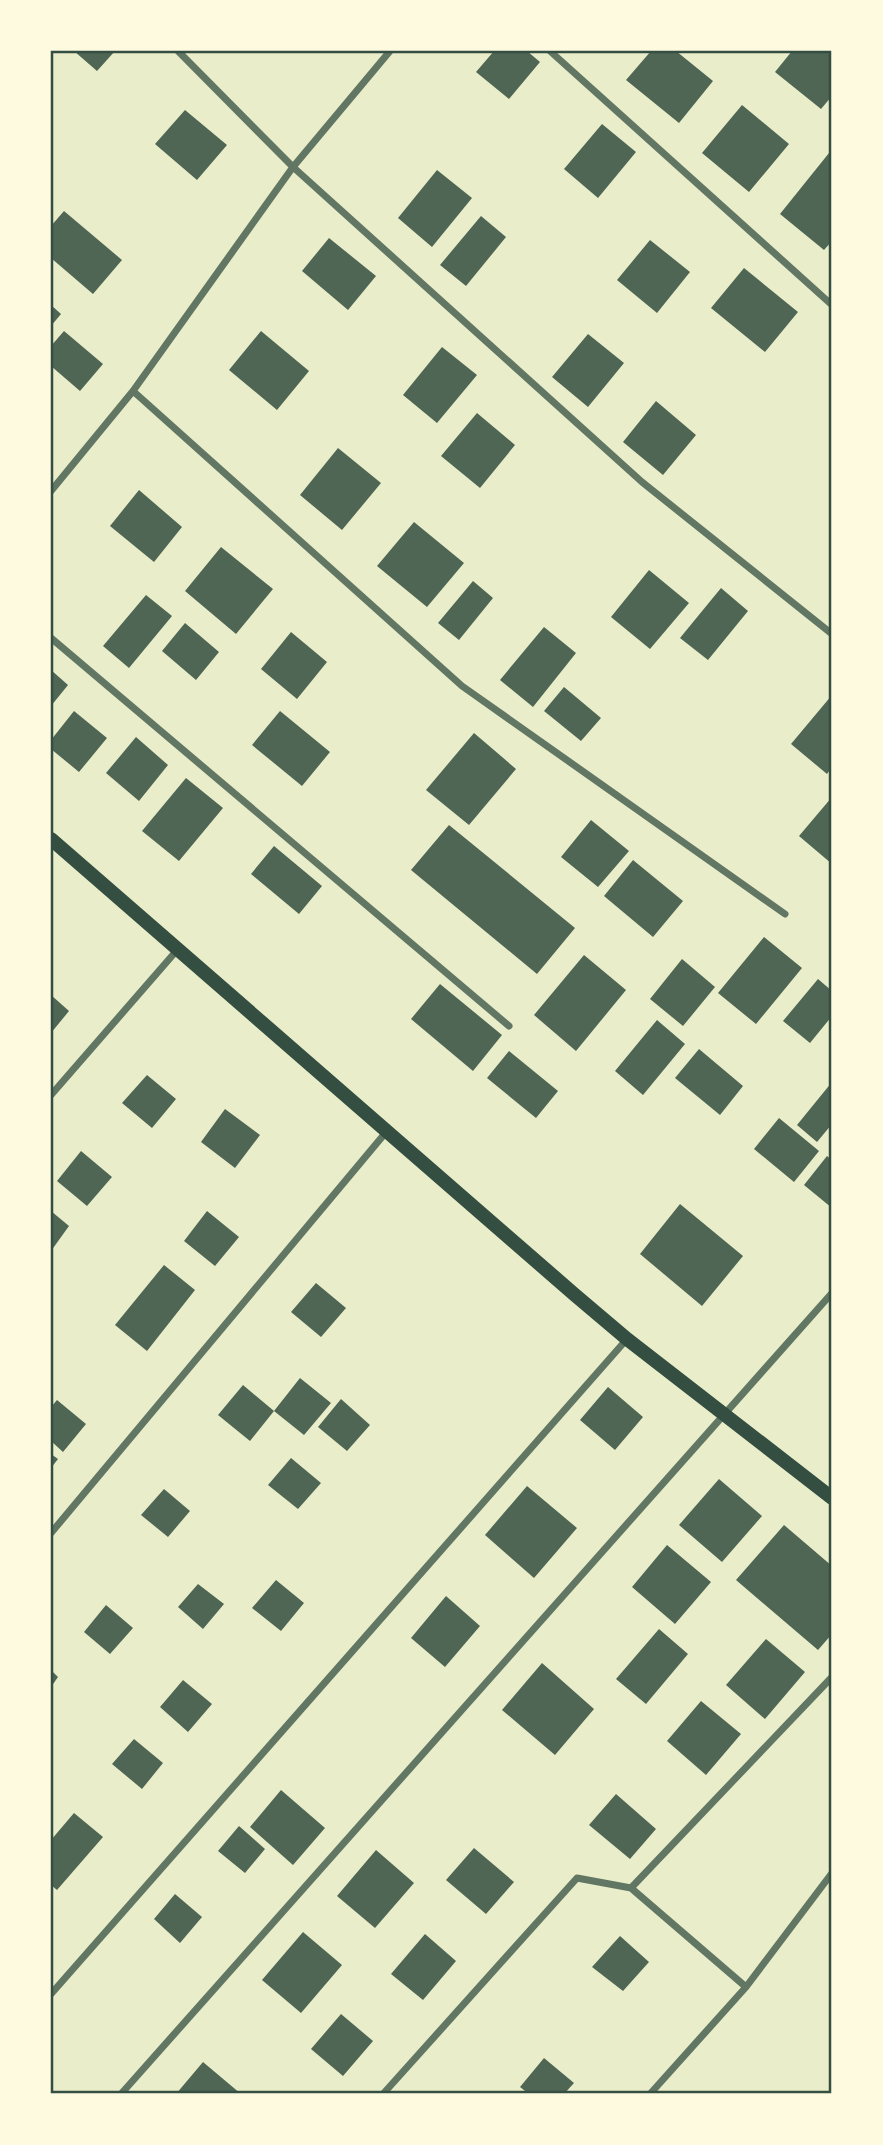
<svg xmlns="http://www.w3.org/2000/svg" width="883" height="2145" font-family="'Source Sans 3',sans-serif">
	<rect width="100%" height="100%" fill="#e9edc9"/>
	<path fill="#4f6655" d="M74,51H115L97,71Z
		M494,51H527L540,62L509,99L476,72Z
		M651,51H676L713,81L679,123L626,80Z
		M792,51H832V96L821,109L775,72Z
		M742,105L789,144L749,192L702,153Z
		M185,110L227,145L197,180L155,144Z
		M602,124L636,152L598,198L564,169Z
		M829,153L832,155V241L824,250L780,214Z
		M437,170L472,198L432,247L398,218Z
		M64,211L122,260L93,294L51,258V226Z
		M481,216L506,237L466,286L440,265Z
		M329,238L376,276L348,310L302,271Z
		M650,240L690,272L657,313L617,280Z
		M744,268L798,312L765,352L711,308Z
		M51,305L61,314L51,326Z
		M64,331L103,364L80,391L51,366V346Z
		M261,331L309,371L277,410L229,370Z
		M588,334L624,363L588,407L552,377Z
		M442,347L477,375L437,423L403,395Z
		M656,401L696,435L663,475L623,442Z
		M477,413L515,445L480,488L441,456Z
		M338,448L381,483L342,530L300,495Z
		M139,490L182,527L154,562L110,526Z
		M414,522L464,563L427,607L377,566Z
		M221,547L273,589L236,634L185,591Z
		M649,570L689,603L650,649L611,617Z
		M473,581L493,598L459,640L438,623Z
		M721,588L748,611L708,660L680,638Z
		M146,595L172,616L129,668L103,646Z
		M185,623L219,652L196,680L162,651Z
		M544,627L576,653L533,707L500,680Z
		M291,632L327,662L297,699L261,669Z
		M51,670L68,685L51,706Z
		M564,687L601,718L581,741L544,711Z
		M832,695V767L827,774L791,744Z
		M74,711L107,738L79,772L51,749V740Z
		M280,711L330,752L302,786L252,745Z
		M474,733L516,769L469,825L426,790Z
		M136,737L168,765L139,801L106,773Z
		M186,778L223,808L179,861L142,831Z
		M832,797V864L799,836Z
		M591,820L629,851L598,887L561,857Z
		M449,825L575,928L537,974L411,870Z
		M274,846L322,886L299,914L251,874Z
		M633,860L683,901L653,937L604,896Z
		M764,937L802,968L756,1024L718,993Z
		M584,955L626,990L576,1051L534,1015Z
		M682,959L715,987L683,1026L650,999Z
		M818,979L832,991V1016L810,1043L783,1021Z
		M440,984L502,1035L473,1071L411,1019Z
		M51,995L69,1011L51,1033Z
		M657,1020L685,1044L643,1095L615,1071Z
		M699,1049L743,1086L720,1115L675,1078Z
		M509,1051L558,1091L536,1118L487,1078Z
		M147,1075L176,1099L152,1128L122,1103Z
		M832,1082V1124L817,1142L797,1125Z
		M225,1109L260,1135L235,1168L201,1142Z
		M779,1118L819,1151L794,1182L754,1149Z
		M81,1151L112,1177L87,1206L57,1181Z
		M827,1156L832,1160V1208L804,1185Z
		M680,1204L743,1256L702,1306L640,1254Z
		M51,1211L69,1226L51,1251Z
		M207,1211L239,1237L215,1266L184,1241Z
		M164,1265L195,1290L147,1351L115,1325Z
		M316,1283L346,1308L321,1337L291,1312Z
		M300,1378L331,1403L304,1435L274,1411L250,1441L218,1415L243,1385L274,1411Z
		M608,1387L643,1417L615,1450L580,1420Z
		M341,1399L370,1425L347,1451L318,1427Z
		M57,1400L86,1424L63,1452L51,1441V1407Z
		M51,1454L58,1459L51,1468Z
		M291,1458L321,1483L298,1509L268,1485Z
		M719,1479L762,1516L722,1562L679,1525Z
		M527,1486L577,1528L534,1578L485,1535Z
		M164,1489L190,1511L168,1537L141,1515Z
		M784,1525L832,1566V1634L818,1650L736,1580Z
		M667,1545L711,1582L675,1624L632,1587Z
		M276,1580L304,1603L281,1631L252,1608Z
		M198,1584L224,1604L203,1629L178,1607Z
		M446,1596L480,1626L445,1667L411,1638Z
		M106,1605L133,1628L110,1654L84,1632Z
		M659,1629L688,1654L646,1704L616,1679Z
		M766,1639L805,1672L765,1719L726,1685Z
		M542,1663L594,1709L555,1755L502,1710Z
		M51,1670L58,1677L51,1687Z
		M183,1680L212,1704L188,1732L160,1707Z
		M701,1701L741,1734L706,1775L667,1741Z
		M134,1739L163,1763L142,1789L112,1764Z
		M281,1790L325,1828L293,1865L250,1827Z
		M616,1794L656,1829L630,1859L589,1825Z
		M74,1813L103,1837L57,1890L51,1885V1840Z
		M239,1826L265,1849L245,1873L218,1851Z
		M474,1848L514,1882L486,1914L446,1880Z
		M376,1850L414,1883L375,1928L337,1896Z
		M175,1894L202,1917L180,1943L154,1919Z
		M303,1932L342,1965L301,2013L262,1980Z
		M425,1934L456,1961L423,2000L391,1974Z
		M620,1936L649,1962L623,1991L592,1967Z
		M341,2014L373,2041L343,2076L311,2049Z
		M544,2058L574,2083L564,2094H529L520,2087Z
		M203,2062L241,2094H176Z"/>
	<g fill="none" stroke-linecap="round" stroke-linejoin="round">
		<path stroke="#617663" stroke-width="7" d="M178,51L293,167L642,482L832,634
			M550,51L832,305
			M133,391L462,686L785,914
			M51,491L133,391L293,167L390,51
			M51,638L509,1026
			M51,1095L178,949
			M51,1533L387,1131
			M631,1888L746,1987
			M51,1994L627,1339
			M121,2094L832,1293
			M383,2094L577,1878L631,1888L832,1677
			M650,2094L746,1987L832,1873"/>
		<path stroke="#344e41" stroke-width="14" d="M51,839L575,1295L627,1339L832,1498"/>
	</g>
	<rect width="883" height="2145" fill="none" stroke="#fefae0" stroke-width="105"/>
	<rect x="52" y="52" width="778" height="2040" fill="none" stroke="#344e41" stroke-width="2.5"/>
</svg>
